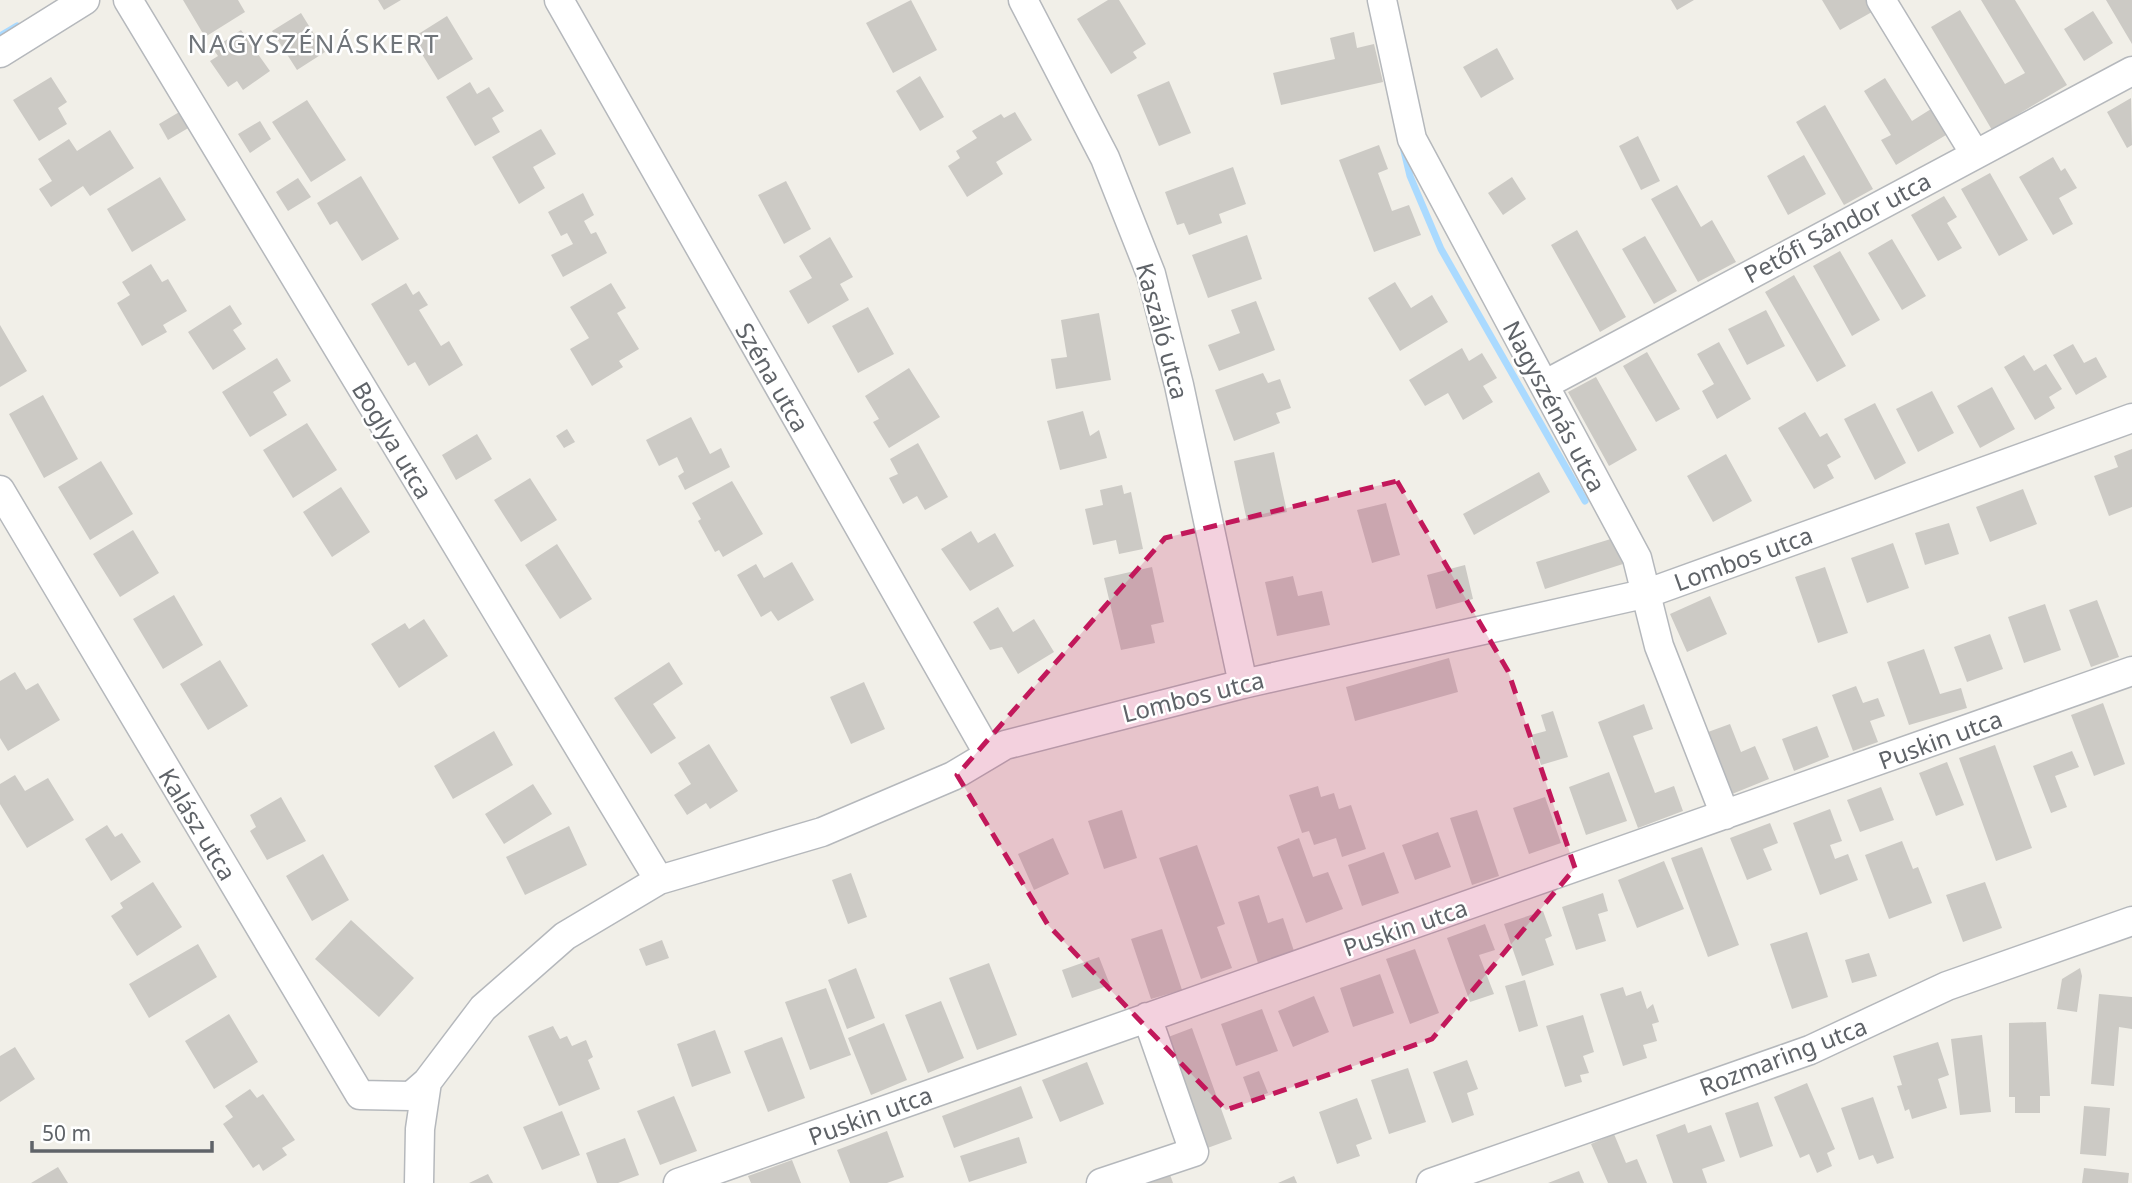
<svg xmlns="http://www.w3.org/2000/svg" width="2132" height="1183" font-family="'Noto Sans',sans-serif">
	<rect width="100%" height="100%" fill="#f1efe8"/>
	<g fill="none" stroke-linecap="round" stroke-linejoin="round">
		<path stroke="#aadaff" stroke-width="7" d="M0,36L17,26
			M1403,147L1410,176L1441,249L1585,501"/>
	</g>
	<path fill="#cccac5" d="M183,0H238L245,12L205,37Z
		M378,0H401L384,10Z
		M911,0L937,50L893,73L866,23Z
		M1108,0H1119L1146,44L1133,52L1137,58L1111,74L1077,19Z
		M1671,0H1694L1677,10Z
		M1822,0H1875L1879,8L1840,30Z
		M1981,0H2015L2067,85L1992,130L1931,27L1960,10L2005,84L2025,73Z
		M2106,0H2132V44Z
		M2093,11L2113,43L2084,61L2064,29Z
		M301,13L325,52L297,70L272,31Z
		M447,16L473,59L438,80L412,38Z
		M241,30L270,71L243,90L237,81L228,87L210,61L218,56L213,49Z
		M1354,32L1357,48L1374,44L1383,82L1281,105L1273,73L1335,59L1330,38Z
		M1497,48L1514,79L1481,98L1463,67Z
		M920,76L944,117L920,131L896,91Z
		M51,77L67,102L58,108L67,124L39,141L13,100Z
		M1885,78L1912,121L1931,109L1946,135L1896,165L1881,140L1891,135L1864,91Z
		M1169,81L1191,133L1159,146L1137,95Z
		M470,82L477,94L489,87L504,111L492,118L500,132L475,146L446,97Z
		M2131,98L2132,145L2127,148L2107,112Z
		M307,100L346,160L311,182L272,122Z
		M1825,105L1873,189L1844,205L1796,122Z
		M181,111L190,127L168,140L159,124Z
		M1015,112L1032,140L996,162L1003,174L967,197L948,166L960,158L956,151L977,138L972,131L1001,114L1004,118Z
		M260,121L271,139L250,153L238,134Z
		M541,129L556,154L533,167L545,188L519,204L492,157Z
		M110,130L134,168L90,196L83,186L51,207L39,189L52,181L38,159L69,139L77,151Z
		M1638,136L1660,181L1641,190L1619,146Z
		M1379,145L1388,169L1378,173L1392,211L1409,205L1421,235L1374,252L1339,160Z
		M1804,155L1826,194L1788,215L1767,176Z
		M2053,157L2061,171L2065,168L2077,188L2059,198L2073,224L2053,235L2019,177Z
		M1233,167L1246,204L1219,214L1222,223L1189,235L1184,223L1177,225L1165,192Z
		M1990,173L2028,240L1999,256L1961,189Z
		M361,176L399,239L362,261L337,221L330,225L317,203Z
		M160,177L186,220L132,252L107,209Z
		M1512,177L1526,199L1503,215L1488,193Z
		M298,178L311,197L288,211L276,192Z
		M786,181L811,229L784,244L758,195Z
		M1677,185L1701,227L1712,220L1736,262L1698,282L1651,199Z
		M583,193L594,215L584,221L591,234L596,232L607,253L563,277L551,255L573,244L567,233L561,236L548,212Z
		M1944,196L1957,217L1947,223L1962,248L1938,261L1911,215Z
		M1577,230L1626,317L1600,332L1551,245Z
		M1247,235L1262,279L1208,298L1192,255Z
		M1645,236L1677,291L1654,304L1622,249Z
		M830,237L853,277L840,284L849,300L808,324L789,291L812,278L799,256Z
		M1892,239L1926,296L1902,310L1868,253Z
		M1840,251L1880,320L1852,336L1813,266Z
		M151,264L162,282L168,279L187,311L163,325L167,332L142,346L117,303L130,295L122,282Z
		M1794,275L1846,366L1817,382L1765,292Z
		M1395,282L1411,308L1432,295L1448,322L1400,351L1368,298Z
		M406,283L413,295L419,291L428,305L419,310L441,346L449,341L463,365L429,386L415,362L408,366L371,304Z
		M611,283L626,308L617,313L639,349L619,361L623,367L592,386L570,349L589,338L570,307Z
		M1256,301L1275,350L1219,371L1208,345L1240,333L1231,310Z
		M230,305L242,324L233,330L246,349L213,370L188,332Z
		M868,307L894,354L858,373L832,326Z
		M1766,310L1785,346L1747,365L1728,329Z
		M1099,313L1111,380L1056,389L1051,359L1067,357L1061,320Z
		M0,325L27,371L0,387Z
		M1719,342L1751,399L1717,419L1702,391L1714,384L1697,354Z
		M2073,344L2084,363L2096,357L2107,377L2076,395L2053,355Z
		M1462,348L1469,361L1482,353L1497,378L1483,386L1493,402L1463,420L1448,393L1425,406L1409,380Z
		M1647,352L1680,409L1656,422L1623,366Z
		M2024,355L2034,371L2046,364L2062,389L2049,397L2055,408L2035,420L2004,367Z
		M277,358L291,381L273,392L287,415L250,437L222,392Z
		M909,368L940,417L889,448L873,422L879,419L865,396Z
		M1263,373L1268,383L1280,379L1291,408L1276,413L1280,423L1234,441L1215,390Z
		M1596,377L1637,450L1609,466L1568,392Z
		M1992,387L2015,429L1980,448L1957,406Z
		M1932,391L1954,433L1918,452L1896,409Z
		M43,395L78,459L44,478L9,414Z
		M1875,403L1906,463L1875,480L1844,419Z
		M1083,411L1090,436L1099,430L1107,458L1060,470L1047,421Z
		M1805,412L1820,437L1827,433L1841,457L1827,465L1834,478L1814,489L1778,428Z
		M691,417L710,454L721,448L730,467L685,490L678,476L684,472L677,457L659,466L646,440Z
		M307,423L337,470L293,498L263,450Z
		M567,429L575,442L564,448L556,436Z
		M477,434L492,459L456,480L442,455Z
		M918,443L948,497L925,510L917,496L903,504L889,478L898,474L890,459Z
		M2132,449V507L2109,516L2094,476L2118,467L2114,456Z
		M1274,452L1287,512L1247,521L1234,461Z
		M1726,454L1752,501L1713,522L1687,476Z
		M101,461L133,514L90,540L58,487Z
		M1539,472L1550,492L1474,535L1463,514Z
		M530,478L557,520L521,542L494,500Z
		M732,481L763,534L723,557L719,550L715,552L698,521L701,519L692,503Z
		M1122,485L1124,494L1131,492L1143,549L1119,554L1116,540L1093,545L1085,509L1103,505L1100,490Z
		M341,487L370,532L332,557L303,512Z
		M2023,489L2037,524L1990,542L1976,507Z
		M1386,503L1400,555L1372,563L1357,510Z
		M1949,523L1959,554L1925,565L1915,533Z
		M133,530L159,573L120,597L93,554Z
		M971,531L978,543L995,533L1014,566L970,591L941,549Z
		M1614,538L1623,564L1545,589L1536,562Z
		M1893,543L1909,588L1867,603L1851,558Z
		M557,544L592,599L560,619L525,565Z
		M792,562L814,600L778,621L771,611L761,617L737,575L756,564L764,578Z
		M1465,565L1473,599L1436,609L1427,575Z
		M1152,567L1164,622L1151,625L1155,643L1121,650L1104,578Z
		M1825,567L1848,633L1818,643L1795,577Z
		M1293,576L1298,596L1322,591L1330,625L1277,636L1265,582Z
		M174,595L203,645L163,669L133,619Z
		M1710,596L1727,634L1687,652L1670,614Z
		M2097,600L2119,657L2091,667L2069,610Z
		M2045,604L2061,650L2024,663L2008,617Z
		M998,607L1013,632L1034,619L1054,652L1018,674L1002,647L990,650L973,622Z
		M424,619L448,656L399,688L371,644L405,623L409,629Z
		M1990,634L2003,669L1967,682L1954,647Z
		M1924,649L1940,694L1961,688L1967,708L1909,725L1887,662Z
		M1449,658L1458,692L1355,721L1346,687Z
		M220,660L248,706L208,730L180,684Z
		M669,662L683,684L653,704L676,738L651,754L614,698Z
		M15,672L26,690L38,683L60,720L8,751L0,738V681Z
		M864,682L885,729L851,744L830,697Z
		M1856,686L1863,703L1878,698L1885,716L1870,721L1878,742L1853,751L1832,695Z
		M2103,703L2125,764L2094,776L2071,715Z
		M1644,704L1653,729L1633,736L1655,793L1674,786L1683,811L1638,828L1598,722Z
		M1553,711L1568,757L1541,765L1531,735L1546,731L1541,715Z
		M1730,724L1741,752L1755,746L1769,779L1732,794L1708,732Z
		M1817,726L1829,757L1794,771L1782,739Z
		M494,731L513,765L453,799L434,766Z
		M709,744L738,791L710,809L706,803L687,815L674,795L691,784L678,763Z
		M1995,745L2032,848L1996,861L1959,758Z
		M2072,751L2079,767L2055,776L2067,807L2051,813L2033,766Z
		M1947,762L1964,805L1936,816L1919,773Z
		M1609,772L1627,821L1586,835L1569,787Z
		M15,775L25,791L48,778L74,820L27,848L0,804V784Z
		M533,784L552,814L504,844L485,814Z
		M1318,786L1321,797L1334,793L1339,809L1351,805L1366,849L1342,857L1336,838L1314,845L1309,831L1302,833L1289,795Z
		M1881,787L1894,820L1860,832L1847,800Z
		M281,797L306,841L267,860L250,831L256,827L250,815Z
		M1545,797L1561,843L1529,854L1513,808Z
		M1830,809L1842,841L1830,845L1835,859L1848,854L1858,880L1820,895L1793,823Z
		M1122,810L1137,858L1104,869L1088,821Z
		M1477,810L1499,876L1472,885L1450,818Z
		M1770,823L1778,843L1763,849L1772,870L1747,880L1730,838Z
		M107,825L115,837L122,833L141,862L111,881L85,839Z
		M569,826L587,865L525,895L506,857Z
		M1438,832L1451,867L1415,880L1402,845Z
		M1053,838L1069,874L1034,890L1018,854Z
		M1299,838L1313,877L1328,872L1343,909L1306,923L1277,847Z
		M1902,841L1913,869L1918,867L1932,903L1889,919L1865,855Z
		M1197,845L1225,924L1217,927L1232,968L1201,979L1159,858Z
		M1702,847L1739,945L1708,957L1671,858Z
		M1384,852L1399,893L1362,906L1348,865Z
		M323,854L349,900L312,921L286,876Z
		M1664,861L1684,909L1637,928L1618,880Z
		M851,873L867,917L848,924L832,880Z
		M153,882L182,927L137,956L111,916L123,908L120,903Z
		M1985,882L2002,928L1963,942L1946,895Z
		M1603,893L1608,911L1598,914L1606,941L1576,950L1562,907Z
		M1259,895L1268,923L1283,918L1294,951L1258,963L1238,902Z
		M1543,911L1552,936L1545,939L1554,965L1522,976L1504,924Z
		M351,920L414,978L379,1017L315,959Z
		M1485,924L1495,950L1479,955L1494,994L1470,1002L1447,938Z
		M1162,929L1182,990L1151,999L1131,939Z
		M1807,932L1828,997L1792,1009L1770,944Z
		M662,940L669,958L646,966L639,949Z
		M198,944L217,977L149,1018L129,984Z
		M1415,949L1439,1013L1410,1024L1386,959Z
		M1869,953L1877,976L1852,983L1845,960Z
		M1099,957L1110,985L1072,998L1062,970Z
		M989,963L1017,1035L977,1050L949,978Z
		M856,968L875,1018L847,1029L828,980Z
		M2080,968L2082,976L2077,1012L2057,1009L2062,979Z
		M1380,974L1394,1013L1353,1027L1340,988Z
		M1525,980L1538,1026L1519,1032L1505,986Z
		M1623,987L1626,996L1641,991L1647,1009L1653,1004L1659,1022L1652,1024L1657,1041L1643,1045L1647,1058L1623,1066L1600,994Z
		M826,988L851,1055L810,1070L785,1002Z
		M2099,994L2132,997V1029L2119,1027L2114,1086L2091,1084Z
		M1314,996L1329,1032L1293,1047L1278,1011Z
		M941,1001L964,1058L928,1073L905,1015Z
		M1262,1009L1278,1051L1236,1066L1221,1024Z
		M229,1014L258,1062L214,1089L185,1041Z
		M1583,1015L1594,1052L1583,1056L1589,1073L1580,1075L1582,1082L1565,1087L1546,1026Z
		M2046,1022L2050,1096H2040V1113H2015V1097H2009V1023Z
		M884,1023L907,1080L871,1095L848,1038Z
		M553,1026L560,1039L567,1036L572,1046L586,1040L593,1057L588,1060L600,1089L559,1106L528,1036Z
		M1192,1028L1232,1139L1202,1150L1163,1039Z
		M715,1030L731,1073L692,1087L677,1044Z
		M1982,1035L1991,1112L1960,1115L1951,1039Z
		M782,1037L805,1098L768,1112L744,1051Z
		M1938,1042L1949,1075L1938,1079L1947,1108L1912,1119L1909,1109L1905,1111L1897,1086L1902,1085L1893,1056Z
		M15,1047L35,1079L0,1102V1056Z
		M1467,1060L1478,1089L1467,1093L1474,1115L1452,1123L1433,1072Z
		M1087,1062L1104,1104L1060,1122L1042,1080Z
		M1408,1068L1426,1122L1389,1134L1371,1080Z
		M1259,1071L1268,1093L1251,1099L1243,1077Z
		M1807,1083L1835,1149L1827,1153L1832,1166L1817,1173L1809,1154L1800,1158L1774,1097Z
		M1021,1086L1033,1118L954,1148L942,1116Z
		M250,1089L257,1098L263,1094L295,1140L282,1148L287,1155L263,1171L259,1164L253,1168L223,1124L233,1117L225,1106Z
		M674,1096L697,1151L660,1165L637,1111Z
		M1873,1097L1894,1158L1877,1164L1873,1155L1859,1160L1841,1108Z
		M1357,1098L1372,1139L1356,1145L1360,1156L1337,1164L1319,1112Z
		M1758,1102L1773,1146L1740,1158L1725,1113Z
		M2084,1106L2110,1108L2106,1156L2080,1154Z
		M562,1111L580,1155L542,1170L523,1127Z
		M1685,1124L1688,1133L1711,1125L1725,1161L1702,1169L1707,1183H1673L1656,1135Z
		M887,1131L904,1177L887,1183H850L837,1150Z
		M1614,1134L1626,1163L1637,1159L1647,1183H1608L1591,1144Z
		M1019,1137L1027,1163L969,1182L960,1156Z
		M625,1138L639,1175L618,1183H597L586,1153Z
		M792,1160L801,1183H751L748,1176Z
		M58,1167L68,1183H31Z
		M2084,1168L2129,1173L2128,1183H2082Z
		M1168,1169L1173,1183H1116Z
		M1579,1171L1584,1183H1548Z
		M488,1174L493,1183H469Z
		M1294,1176L1297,1183H1278Z"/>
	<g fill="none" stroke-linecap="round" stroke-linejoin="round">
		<defs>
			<path id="minor" d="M128,0L659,880
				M559,0L988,753
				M1023,0L1105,158L1151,274L1179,385L1243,684
				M1382,0L1412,139L1637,558L1659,646L1725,815
				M1881,0L1975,154
				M0,53L85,0
				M1544,385L2132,71
				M0,490L360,1095L411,1096L427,1082
				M419,1183L420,1129L427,1082L483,1008L565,936L659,880L822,832L953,776L1005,745L1243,684L1648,593L2132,418
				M678,1183L2132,671
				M1101,1183L1194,1152L1147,1017
				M1431,1183L1810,1050L1947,986L2132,921"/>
		</defs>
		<use href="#minor" stroke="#b5b8bc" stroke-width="31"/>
		<use href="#minor" stroke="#fff" stroke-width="28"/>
	</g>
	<path fill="#c2185b" fill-opacity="0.2" stroke="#c2185b" stroke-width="5" stroke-dasharray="14 9" stroke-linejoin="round" d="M1397,481L1508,671L1575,868L1432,1039L1226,1110L1048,925L957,775L1165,538Z"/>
	<g text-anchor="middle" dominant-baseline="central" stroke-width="5" stroke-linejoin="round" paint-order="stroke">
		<g font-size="24" fill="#5f6368" stroke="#fff">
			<text transform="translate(1837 227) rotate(-28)">Petőfi Sándor utca</text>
			<text transform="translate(1163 331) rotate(75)">Kaszáló utca</text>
			<text transform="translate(773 377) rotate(60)">Széna utca</text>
			<text transform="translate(1555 406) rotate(62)">Nagyszénás utca</text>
			<text transform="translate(393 440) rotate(59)">Boglya utca</text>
			<text transform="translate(1743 558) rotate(-20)">Lombos utca</text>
			<text transform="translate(1193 696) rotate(-14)">Lombos utca</text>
			<text transform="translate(1940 739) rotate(-20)">Puskin utca</text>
			<text transform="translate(198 824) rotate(59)">Kalász utca</text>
			<text transform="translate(1405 927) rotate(-19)">Puskin utca</text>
			<text transform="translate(1783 1056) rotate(-21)">Rozmaring utca</text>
			<text transform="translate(870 1115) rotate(-20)">Puskin utca</text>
		</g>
		<g font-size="26" letter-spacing="2" fill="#70757a" stroke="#fff">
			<text x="314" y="43">NAGYSZÉNÁSKERT</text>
		</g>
	</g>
	<path d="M32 1141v10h180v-10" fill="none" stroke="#5f6368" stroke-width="3.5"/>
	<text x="42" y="1141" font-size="21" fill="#5f6368" stroke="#ffffff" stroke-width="5" paint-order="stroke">50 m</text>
</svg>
